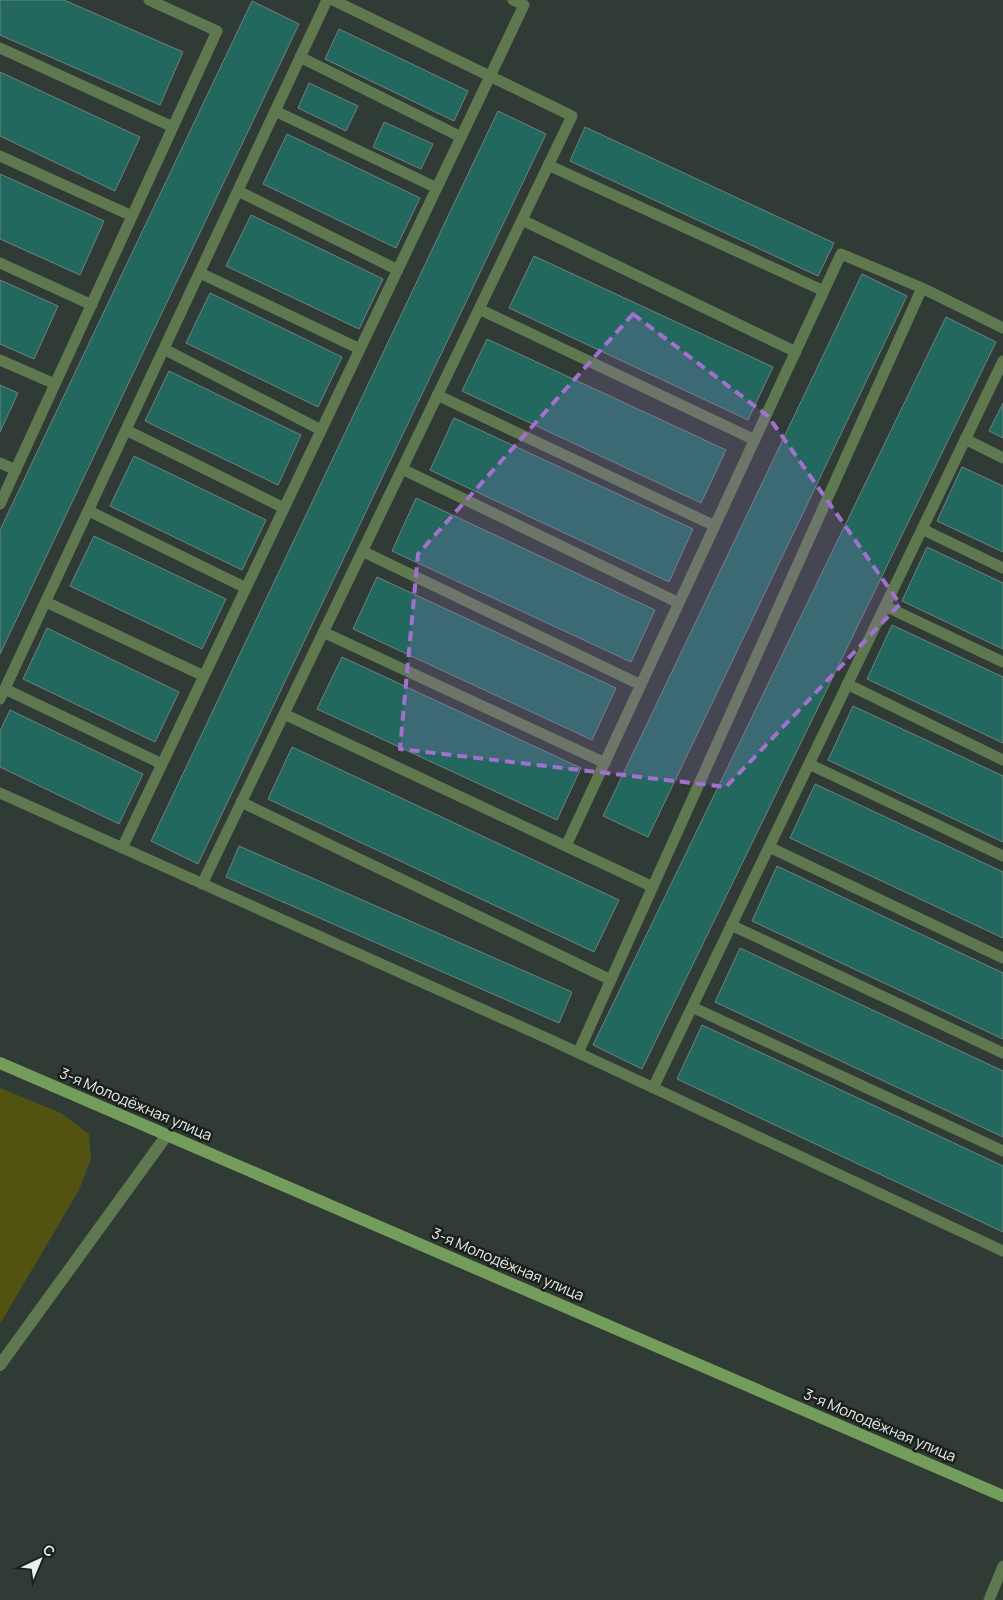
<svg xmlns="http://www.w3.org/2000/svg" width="1003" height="1600" font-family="Manrope,sans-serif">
	<rect width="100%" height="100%" fill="#2f3b34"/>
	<path fill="#525310" d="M0,1088L61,1113L89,1134L91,1159L79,1190L0,1324Z"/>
	<path fill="#23685e" stroke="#70817e" d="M0,0H64L183,52L160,105L0,35Z
		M252,1L299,24L0,654V530Z
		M339,29L468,91L454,121L325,59Z
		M0,72L140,137L115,191L0,136Z
		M309,83L358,106L346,131L298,108Z
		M498,111L546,134L198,864L151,841Z
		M384,122L433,144L421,169L373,147Z
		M585,127L834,243L818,276L570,161Z
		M287,134L420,198L396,248L263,184Z
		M0,174L104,221L80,275L0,239Z
		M251,215L383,279L359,329L226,266Z
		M534,256L773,367L748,420L509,308Z
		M862,274L907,296L648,837L603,816Z
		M0,280L58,306L34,359L0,344Z
		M210,293L342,357L318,407L186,343Z
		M946,317L996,342L642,1069L593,1045Z
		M487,339L726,450L701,503L462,391Z
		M169,371L301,435L278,485L145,421Z
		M0,385L18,393L0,432Z
		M1003,403V438L989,431Z
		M454,418L693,529L669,582L430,470Z
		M134,456L266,520L242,570L110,506Z
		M962,467L1003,486V552L937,521Z
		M416,498L655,610L631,662L392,551Z
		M94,536L226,599L202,649L70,586Z
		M927,547L1003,583V649L902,601Z
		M377,577L616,688L592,740L353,629Z
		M892,625L1003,677V743L867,679Z
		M47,628L179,692L155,742L23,679Z
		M342,657L581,768L557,820L317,709Z
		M853,706L1003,776V842L828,760Z
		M10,710L143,774L119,824L0,767V731Z
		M292,747L619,900L594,952L268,799Z
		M815,784L1003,872V938L790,838Z
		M239,846L572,992L559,1023L226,877Z
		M777,866L1003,973V1039L752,921Z
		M740,948L1003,1071V1137L715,1002Z
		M702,1025L1003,1166V1232L677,1079Z"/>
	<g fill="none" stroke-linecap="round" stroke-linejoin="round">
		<path stroke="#5f7850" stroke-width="11" d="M0,48L173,127
			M300,57L461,137
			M275,111L437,188
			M0,156L132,216
			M548,165L824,291
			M238,191L398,270
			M522,220L796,352
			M0,263L92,305
			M200,273L360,349
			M922,288L1003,328
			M479,309L755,440
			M164,349L321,430
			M0,360L55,384
			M437,395L715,526
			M126,430L284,508
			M965,439L1003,458
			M0,463L16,470
			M402,469L679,603
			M0,504L217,31L149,0
			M89,511L246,588
			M922,529L1003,568
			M362,551L641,685
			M46,602L204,676
			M885,606L1003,662
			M323,632L605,763
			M847,684L1003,760
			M5,689L162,764
			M0,699L327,0
			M284,714L653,887
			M809,764L1003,856
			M0,793L553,1041L1003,1251
			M241,802L611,980
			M566,846L841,254L922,288L578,1053
			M769,847L1003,958
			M122,848L524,5L513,0
			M202,884L572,116L333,0
			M731,925L1003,1053
			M692,1007L1003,1151
			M653,1088L1003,361
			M989,1600L1003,1566"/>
		<path stroke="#5f7850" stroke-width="12" d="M0,1365L167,1135"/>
		<path stroke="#749c5b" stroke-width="12" d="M0,1063L1003,1496"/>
	</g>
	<path fill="#a271ce" fill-opacity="0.2" stroke="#a271ce" stroke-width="4" stroke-dasharray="10 6" stroke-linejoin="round" d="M633,314L768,416L900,604L726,787L400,749L418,554Z"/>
	<g text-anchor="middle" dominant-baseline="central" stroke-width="5" stroke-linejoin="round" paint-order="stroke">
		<g font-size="15" fill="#e9f0eb" stroke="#1b201d">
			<text transform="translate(136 1104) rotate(23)">3-я Молодёжная улица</text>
			<text transform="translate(508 1264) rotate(23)">3-я Молодёжная улица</text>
			<text transform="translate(880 1425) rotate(23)">3-я Молодёжная улица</text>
		</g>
	</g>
	<g transform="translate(40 1560) rotate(44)" stroke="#1b201d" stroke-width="4" paint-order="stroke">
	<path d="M0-4L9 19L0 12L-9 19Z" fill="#e9f0eb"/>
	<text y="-8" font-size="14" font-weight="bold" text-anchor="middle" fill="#e9f0eb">С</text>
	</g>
</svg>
